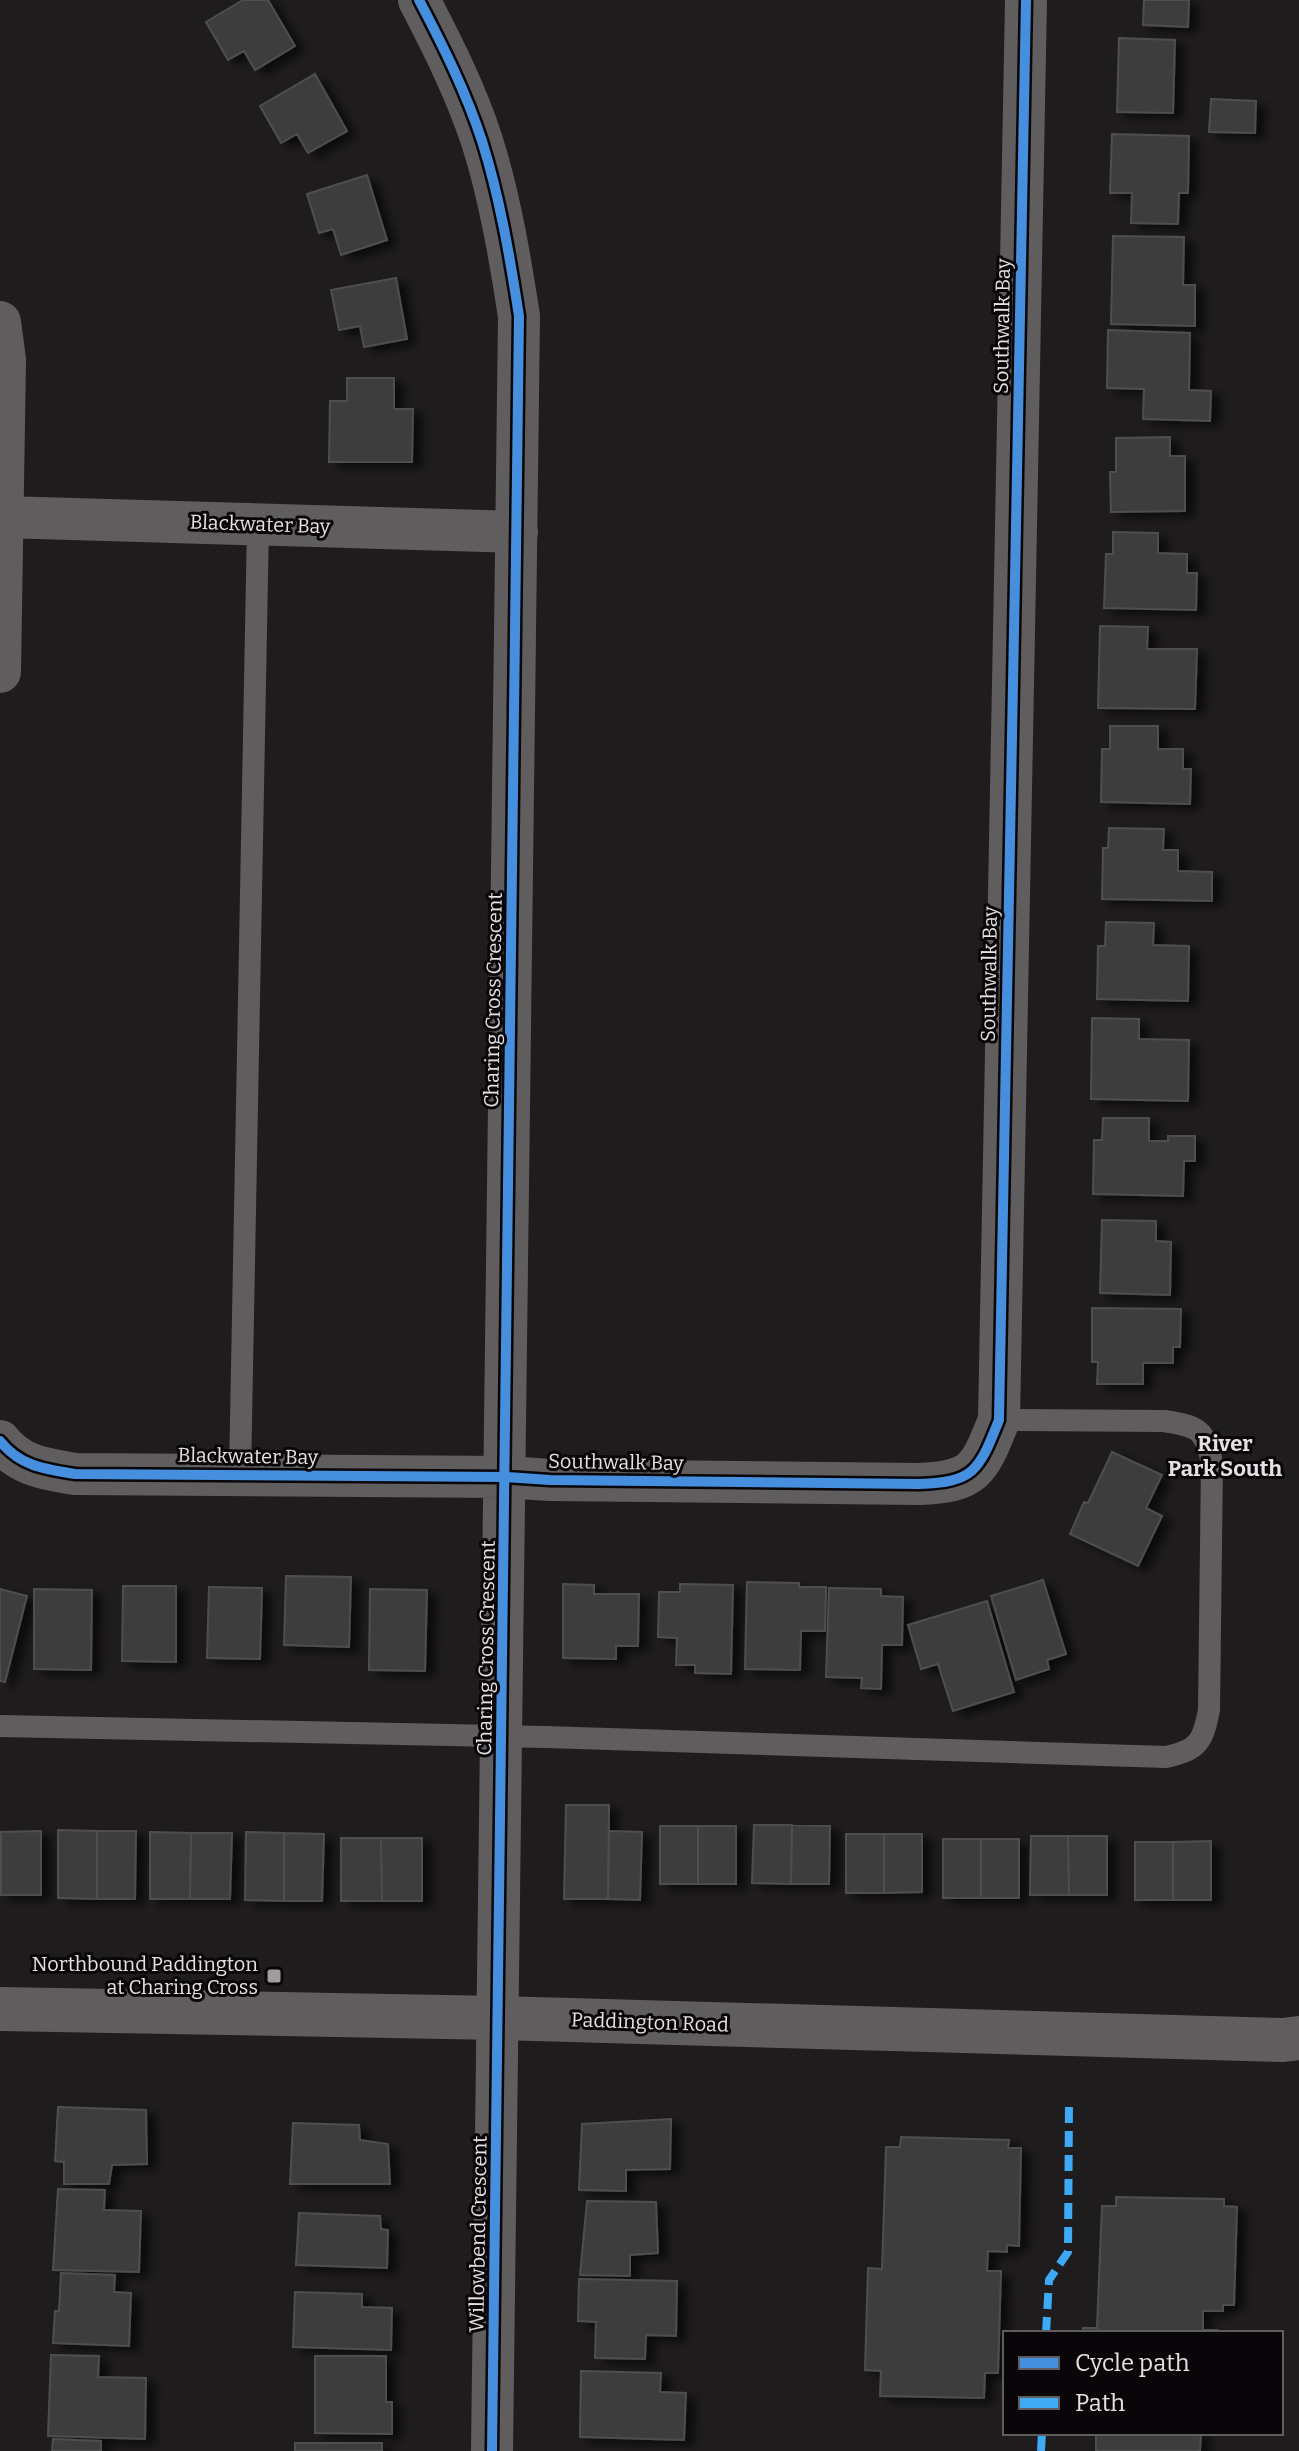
<svg xmlns="http://www.w3.org/2000/svg" width="1299" height="2451" font-family="Bitter,serif">
	<defs>
		<filter id="shadow"><feDropShadow dx="9" dy="5" stdDeviation="4" flood-color="#0009"/></filter>
	</defs>
	<rect width="100%" height="100%" fill="#1f1c1e"/>
	<path fill="#3e3c3e" stroke="#504e4f" stroke-width="2" filter="url(#shadow)" d="M243,0H268L295,46L255,70L244,51L228,60L206,22Z
		M1144,0H1189L1188,27L1143,25Z
		M1119,38L1175,40L1173,113L1117,112Z
		M315,74L347,131L308,153L297,134L281,143L260,106Z
		M1211,99L1256,101L1255,133L1209,132Z
		M1112,134L1189,136L1188,193H1179L1178,224L1131,223L1132,193H1110Z
		M367,175L387,240L341,255L333,229L319,233L307,194Z
		M1113,236L1184,237L1183,285H1195V326L1111,324Z
		M396,278L407,339L364,347L360,326L339,330L331,290Z
		M1108,330L1190,333L1189,390L1211,391L1210,421L1143,419L1144,389L1107,388Z
		M347,378H394V409H413L412,462H329L330,401H347Z
		M1170,437V456H1185V511L1111,512L1110,472H1116V438Z
		M1113,532L1158,533V553L1187,554V573H1197L1196,610L1104,608L1106,554H1113Z
		M1100,626L1148,627L1147,649H1197L1195,709L1098,708Z
		M1110,726H1158V749H1183V769H1191L1190,804L1101,802L1102,749H1110Z
		M1109,828L1164,829L1163,850H1178V871L1212,872V901L1102,899L1103,848H1108Z
		M1106,922L1154,923L1153,945L1189,946L1188,1001L1097,999L1098,946H1105Z
		M1092,1018L1139,1019V1039L1189,1040L1188,1101L1091,1099Z
		M1103,1118H1149V1141H1168V1136H1195V1161H1184L1183,1196L1093,1194L1094,1140H1102Z
		M1102,1220L1156,1221V1241L1171,1242L1170,1295L1100,1293Z
		M1092,1308L1181,1309L1180,1347H1173V1363H1143V1384H1097L1098,1362H1092Z
		M1112,1452L1162,1475L1146,1508L1162,1516L1138,1566L1070,1534L1084,1502L1088,1503Z
		M286,1576L351,1577L349,1647L284,1645Z
		M1043,1580L1066,1654L1047,1660L1049,1669L1016,1680L991,1596Z
		M747,1582L799,1583V1587H826L825,1631H801L800,1670L745,1669Z
		M563,1584L594,1585V1594H639L638,1646H616V1659L563,1658Z
		M680,1584L733,1585L731,1674L695,1673V1665H676L677,1638L658,1637L659,1592H680Z
		M123,1586H176V1662L122,1661Z
		M209,1587L262,1588L260,1659L207,1658Z
		M829,1588L881,1589V1596L903,1597L902,1645H882L881,1689L861,1688L862,1678L826,1677Z
		M0,1589L27,1596L5,1682L0,1681Z
		M34,1589L92,1590L91,1670L34,1669Z
		M370,1589L427,1590L425,1671L369,1670Z
		M987,1601L1014,1692L953,1711L938,1664L921,1669L908,1625Z
		M566,1805H609L608,1899H564Z
		M754,1825H792L791,1884L752,1883Z
		M792,1825L830,1826L829,1884H791Z
		M660,1826H698V1884H660Z
		M698,1826H736V1884H698Z
		M58,1830L97,1831V1899L58,1898Z
		M41,1831V1895H1V1832Z
		M97,1831H136L135,1899H97Z
		M609,1831L642,1832L640,1900L608,1899Z
		M150,1832L191,1833L190,1899H150Z
		M246,1832L284,1833V1901L245,1900Z
		M191,1833H232L230,1899H190Z
		M284,1833L324,1834L322,1901H284Z
		M846,1834H884V1893H846Z
		M884,1834H922V1892L884,1893Z
		M1031,1836H1068L1069,1895H1030Z
		M1068,1836H1107V1895H1069Z
		M341,1838H381L382,1901H341Z
		M381,1838H422V1901H382Z
		M943,1839H981V1898H943Z
		M981,1839H1019V1898H981Z
		M1211,1841V1900H1173V1842Z
		M1135,1842H1173V1900H1135Z
		M58,2107L146,2110L147,2164L112,2165L109,2184H64V2162L55,2161Z
		M671,2119L670,2169L626,2170V2191L579,2190L582,2124Z
		M293,2123L359,2125L360,2140L388,2144L390,2184H290Z
		M901,2137L1009,2140L1008,2148H1021L1019,2246L1007,2245V2252L988,2251L987,2271H1001L998,2373H985L984,2398L880,2396L881,2371L865,2370L868,2268L882,2269L886,2147H900Z
		M58,2189L105,2190L104,2210L141,2211L139,2272L53,2270Z
		M1116,2197L1224,2199V2206L1237,2207L1234,2305H1223V2311H1203V2330H1217V2333H1083V2328H1097L1102,2206H1116Z
		M587,2201L656,2202L658,2253L630,2255V2276L580,2275Z
		M299,2213L380,2216L381,2229L388,2230L387,2268L296,2265Z
		M61,2273L115,2275L114,2292L131,2293L129,2346L53,2343L55,2311H59Z
		M579,2279L677,2281L676,2336L646,2335L645,2359L595,2358L596,2322L578,2321Z
		M295,2292L362,2294V2307L392,2308L391,2350L293,2347Z
		M51,2355L99,2356L98,2377L146,2378L145,2439L48,2436Z
		M315,2356H386V2402H392V2434L315,2433Z
		M581,2371L661,2373L660,2392L686,2393L684,2440L580,2437Z
		M1096,2433H1201L1200,2451H1096Z
		M53,2439L101,2441V2451H52Z
		M295,2443H382V2451H295Z"/>
	<g fill="none" stroke-linecap="round" stroke-linejoin="round">
		<path stroke="#605d5f" stroke-width="22" d="M240,1474L258,524
			M0,1726L546,1737L1166,1757C1199,1750 1203,1741 1209,1710L1212,1463C1205,1429 1198,1426 1164,1421L999,1420"/>
		<path stroke="#605d5f" stroke-width="42" d="M419,0C443,46 466,92 482,141C500,198 510,258 519,316L492,2451
			M0,322L5,360L0,672
			M4,517L517,532
			M0,1441C20,1466 44,1469 75,1474L506,1477L550,1480L919,1484C975,1482 979,1470 999,1420L1026,0"/>
		<path stroke="#605d5f" stroke-width="44" d="M0,2009L499,2018L1283,2040L1299,2038"/>
		<path stroke="#3fa9f5" stroke-width="8" stroke-dasharray="16 8" stroke-linecap="butt" d="M1046,2333L1049,2280L1068,2252L1069,2100
			M1041,2451L1042,2433"/>
		<defs>
			<path id="cycleway" d="M419,0C443,46 466,92 482,141C500,198 510,258 519,316L492,2451
				M0,1441C20,1466 44,1469 75,1474L506,1477L550,1480L919,1484C975,1482 979,1470 999,1420L1026,0"/>
		</defs>
		<use href="#cycleway" stroke="#080608" stroke-width="15"/>
		<use href="#cycleway" stroke="#468fdf" stroke-width="10"/>
	</g>
	<rect fill="#9f9b9e" stroke="#080608" stroke-width="3" x="266" y="1968" width="16" height="16" rx="4"/>
	<g text-anchor="middle" dominant-baseline="central" stroke-width="6" stroke-linejoin="round" paint-order="stroke">
		<g font-size="20" fill="#e4e0e3" stroke="#080608">
			<text transform="translate(1002 326) rotate(-89)">Southwalk Bay</text>
			<text transform="translate(260 524) rotate(2)">Blackwater Bay</text>
			<text transform="translate(989 974) rotate(-89)">Southwalk Bay</text>
			<text transform="translate(493 1000) rotate(-89)">Charing Cross Crescent</text>
			<text transform="translate(248 1456) rotate(1)">Blackwater Bay</text>
			<text transform="translate(616 1462) rotate(1)">Southwalk Bay</text>
			<text transform="translate(486 1648) rotate(-89)">Charing Cross Crescent</text>
			<text transform="translate(650 2022) rotate(2)">Paddington Road</text>
			<text transform="translate(478 2234) rotate(-89)">Willowbend Crescent</text>
		</g>
		<g font-size="20" fill="#e4e0e3" stroke="#080608" text-anchor="end">
			<text x="258" y="1964">Northbound Paddington<tspan x="258" dy="23">at Charing Cross</tspan></text>
		</g>
		<g font-size="22" font-weight="bold" fill="#e4e0e3" stroke="#080608">
			<text x="1225" y="1443">River<tspan x="1225" dy="25">Park South</tspan></text>
		</g>
	</g>
	<rect x="1003" y="2331" width="280" height="104" fill="#080608" stroke="#605d60" stroke-width="2"/>
	<rect x="1019" y="2357" width="40" height="12" fill="#468fdf" stroke="#605d60" stroke-width="2"/>
	<text x="1075" y="2371" font-size="24" fill="#e4e0e3">Cycle path</text>
	<rect x="1019" y="2397" width="40" height="12" fill="#3fa9f5" stroke="#605d60" stroke-width="2"/>
	<text x="1075" y="2411" font-size="24" fill="#e4e0e3">Path</text>
</svg>
